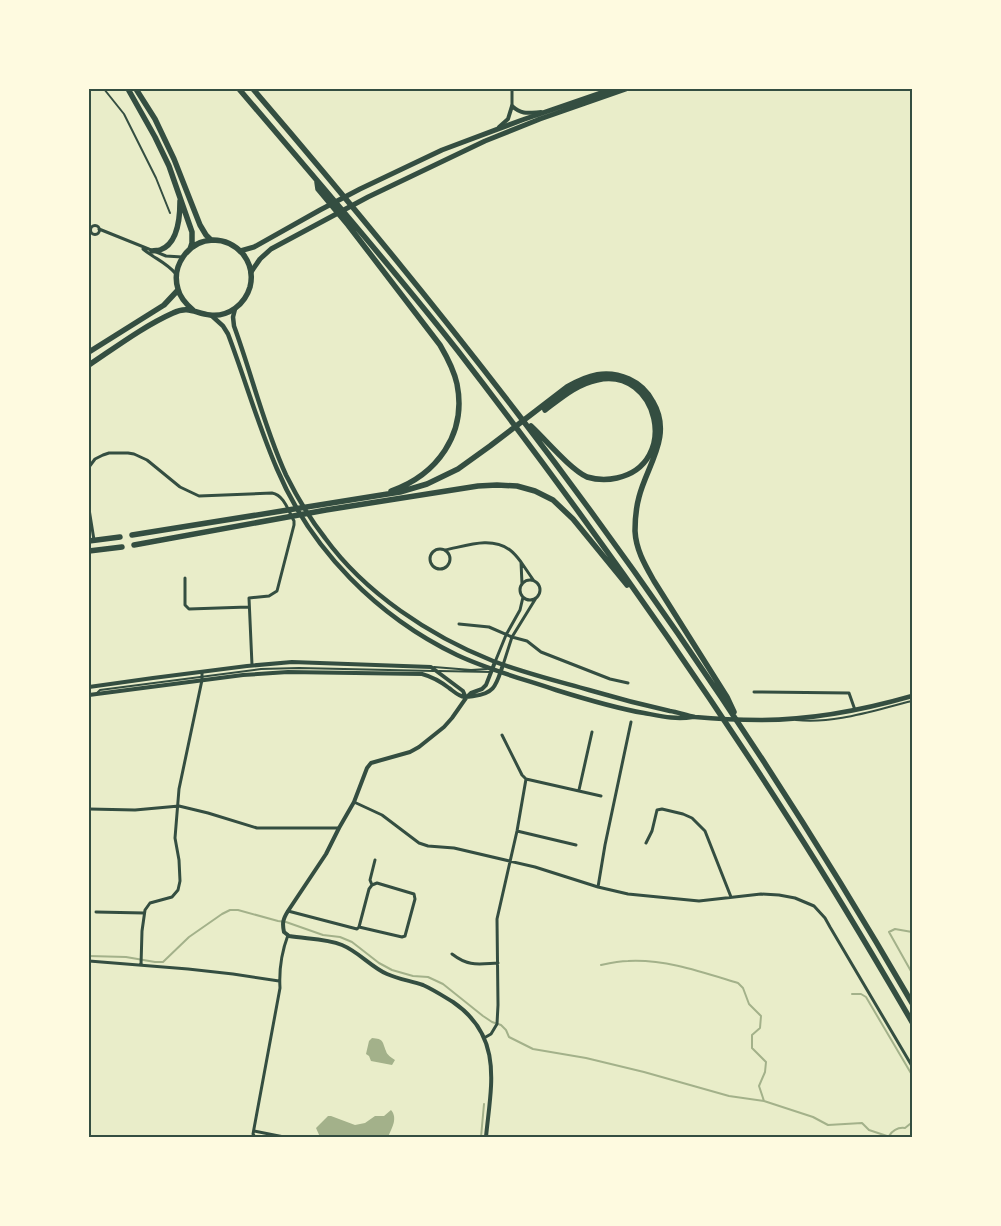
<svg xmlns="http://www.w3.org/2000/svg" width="1001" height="1226" font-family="Rubik,sans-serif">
	<rect width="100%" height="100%" fill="#e9edc9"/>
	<path fill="#a3b18a" d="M372,1038C384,1039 382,1041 386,1051C387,1055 391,1057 395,1060L392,1065L371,1061L369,1056L366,1054L369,1041Z
		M391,1110C398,1118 392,1128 388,1137H320L316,1128L328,1116H331L355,1125L365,1123L375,1116H384Z"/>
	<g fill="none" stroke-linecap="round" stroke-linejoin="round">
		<path stroke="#a3b18a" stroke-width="2" d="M912,932L895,929L889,932L912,973
			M89,956L126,957L155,962H163L189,937L222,914L230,910H238L278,921L286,922L323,935L340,937L352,942L379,963L392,970L413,976L428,977L443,984L483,1016L492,1022L501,1025L506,1030L509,1037L533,1049L586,1058L644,1072L729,1096L764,1101L813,1117L828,1125L862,1123L869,1130L890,1137
			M601,965C610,963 619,961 628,961C666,959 702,972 738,983L743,988L749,1004L761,1016L760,1028L752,1035V1048L766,1062L765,1072L759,1086L764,1101
			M852,994H861L866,997L912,1075
			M889,1136C893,1130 898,1127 905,1128L910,1124L912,1125
			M481,1137L484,1104"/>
		<path stroke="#344e41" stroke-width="2" d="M104,89L124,114L156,178L170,213
			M434,667L471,670L487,669
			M439,671L492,672
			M97,693L100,690L261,669L299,668L434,671
			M796,720C836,724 874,710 912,701"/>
		<path stroke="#344e41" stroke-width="3" d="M512,106V89
			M90.5 230a4.5 4.5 0 1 1 9 0a4.5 4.5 0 1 1-9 0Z
			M99,229L166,256L182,257
			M143,249C155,259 166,262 176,274
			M89,467L95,459L103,455L109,453H128L134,454L147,460L180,487L199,496L272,493C284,495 288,510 294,521V525L277,591L269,596L249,598L252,665
			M89,509L94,540
			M430 559a10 10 0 1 1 20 0a10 10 0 1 1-20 0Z
			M445,550C466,546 491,536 510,550C514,553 518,558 521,562
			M185,578V605L189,609L248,607
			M520 590a10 10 0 1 1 20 0a10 10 0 1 1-20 0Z
			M522,584L521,562L534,581
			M459,624L489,627L512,637L527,641L541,652L610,679L628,683
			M495,662L506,635L520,610L523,597
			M503,665L512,637L536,598
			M754,692L849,693L855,710
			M502,735L522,775L526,779L601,796
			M579,790L592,732
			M354,802L382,815L419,843L428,846L454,848L535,867L598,887L628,894L699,901L761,894L779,895L795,898L814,906L825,918L830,927L912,1066
			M89,809L135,810L179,806L208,813L257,828H339
			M517,831L576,845
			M646,843L652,831L657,810L662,809L683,814L692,818L705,831L731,897
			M598,887L605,845L631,722
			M288,911L357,929L359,927L402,937L405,936L415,899L414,894L377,883L372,885
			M96,912L144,913
			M359,927L369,889L372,885L370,880L375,860
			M452,954C469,967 478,964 498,963
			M89,961L188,969L233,974L279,981
			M141,965L142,931L145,910L150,903L172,897L178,890L180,881L179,860L175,838L179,789L202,680V672
			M484,1038L491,1034L497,1024L498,1005L497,919L517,831L526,779
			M254,1131L284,1137
			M255,1137L253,1134L280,988C279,971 282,951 288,935"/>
		<path stroke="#344e41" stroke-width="4" d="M512,106C522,115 528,113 541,112
			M499,127L508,119L512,106
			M89,687L153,678L247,666L292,662L431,667L463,691L466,698
			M89,695L243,675L288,672L422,674C433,677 440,681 449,688C452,690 455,693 459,695C464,698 468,697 474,696C496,693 496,684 503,665
			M486,1137C491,1085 504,1037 453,1002C443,996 434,990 423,985C411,981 398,979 387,974C371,967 359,952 342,945C326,938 306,939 289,936L284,932C282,923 283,919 288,911L326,854L339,828L354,802L367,768L371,763L410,752L419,747L444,727L452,718L466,698L471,693L482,689L486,685L495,662"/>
		<path stroke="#344e41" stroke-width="4.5" d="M235,309L233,317L234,326C252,375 264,427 286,475C297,497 310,519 325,538C365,593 430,636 493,661C524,673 557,681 589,690C616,698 643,705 670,711C678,712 687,716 695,717C716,719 740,720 761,720C813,720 863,710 912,696
			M212,316L223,326L228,334C245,379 258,425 277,469C311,550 378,617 457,655C489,670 523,679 556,690C585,699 614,708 644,713C660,716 676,720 692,717"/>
		<path stroke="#344e41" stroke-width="5" d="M240,251L254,247L320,210L360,189L442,150L522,120L612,89
			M251,272L260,259L271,249L368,197L485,141L540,119L626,89"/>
		<path stroke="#344e41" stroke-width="5.5" d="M128,89L155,137L169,166L192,232V243L190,249
			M136,89L155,119L174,159L200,225L206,235L211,240
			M152,251C155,250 158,251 160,250C178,244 180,216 180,201
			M89,352L164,305L178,290
			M89,365C116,347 144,326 173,313C189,305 196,314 210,315C229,317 245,304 250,287C253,275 250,263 243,254C235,245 224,240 213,240C188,241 171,266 178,289C180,298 186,304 193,310"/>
		<path stroke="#344e41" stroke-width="5.5" d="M239,89C313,176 388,262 458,351C576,504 688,661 792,824C834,889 873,955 912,1022
			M253,89C344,195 433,303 518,414C662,602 794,799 912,1003
			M317,182L318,189L348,225L440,345C447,357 454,370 457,384C467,434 437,475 391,491
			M531,426C546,440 570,469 587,477C597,480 608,480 617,478C681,464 658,366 597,380C577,384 561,398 545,410
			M132,535L400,492L427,484L458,469L490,446L567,387C588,375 606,369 629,379C640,384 648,392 653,402C673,436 647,465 639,497C636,508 635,521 635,531C636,550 645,565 654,581L727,697L734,712
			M89,541L120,537
			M134,545L326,510L478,486L497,485L517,486L535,491L553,500L573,519L627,585
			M89,551L122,547"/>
	</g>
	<rect width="1001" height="1226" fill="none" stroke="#fefae0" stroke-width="180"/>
	<rect x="90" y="90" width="821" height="1046" fill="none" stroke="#344e41" stroke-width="2"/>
</svg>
